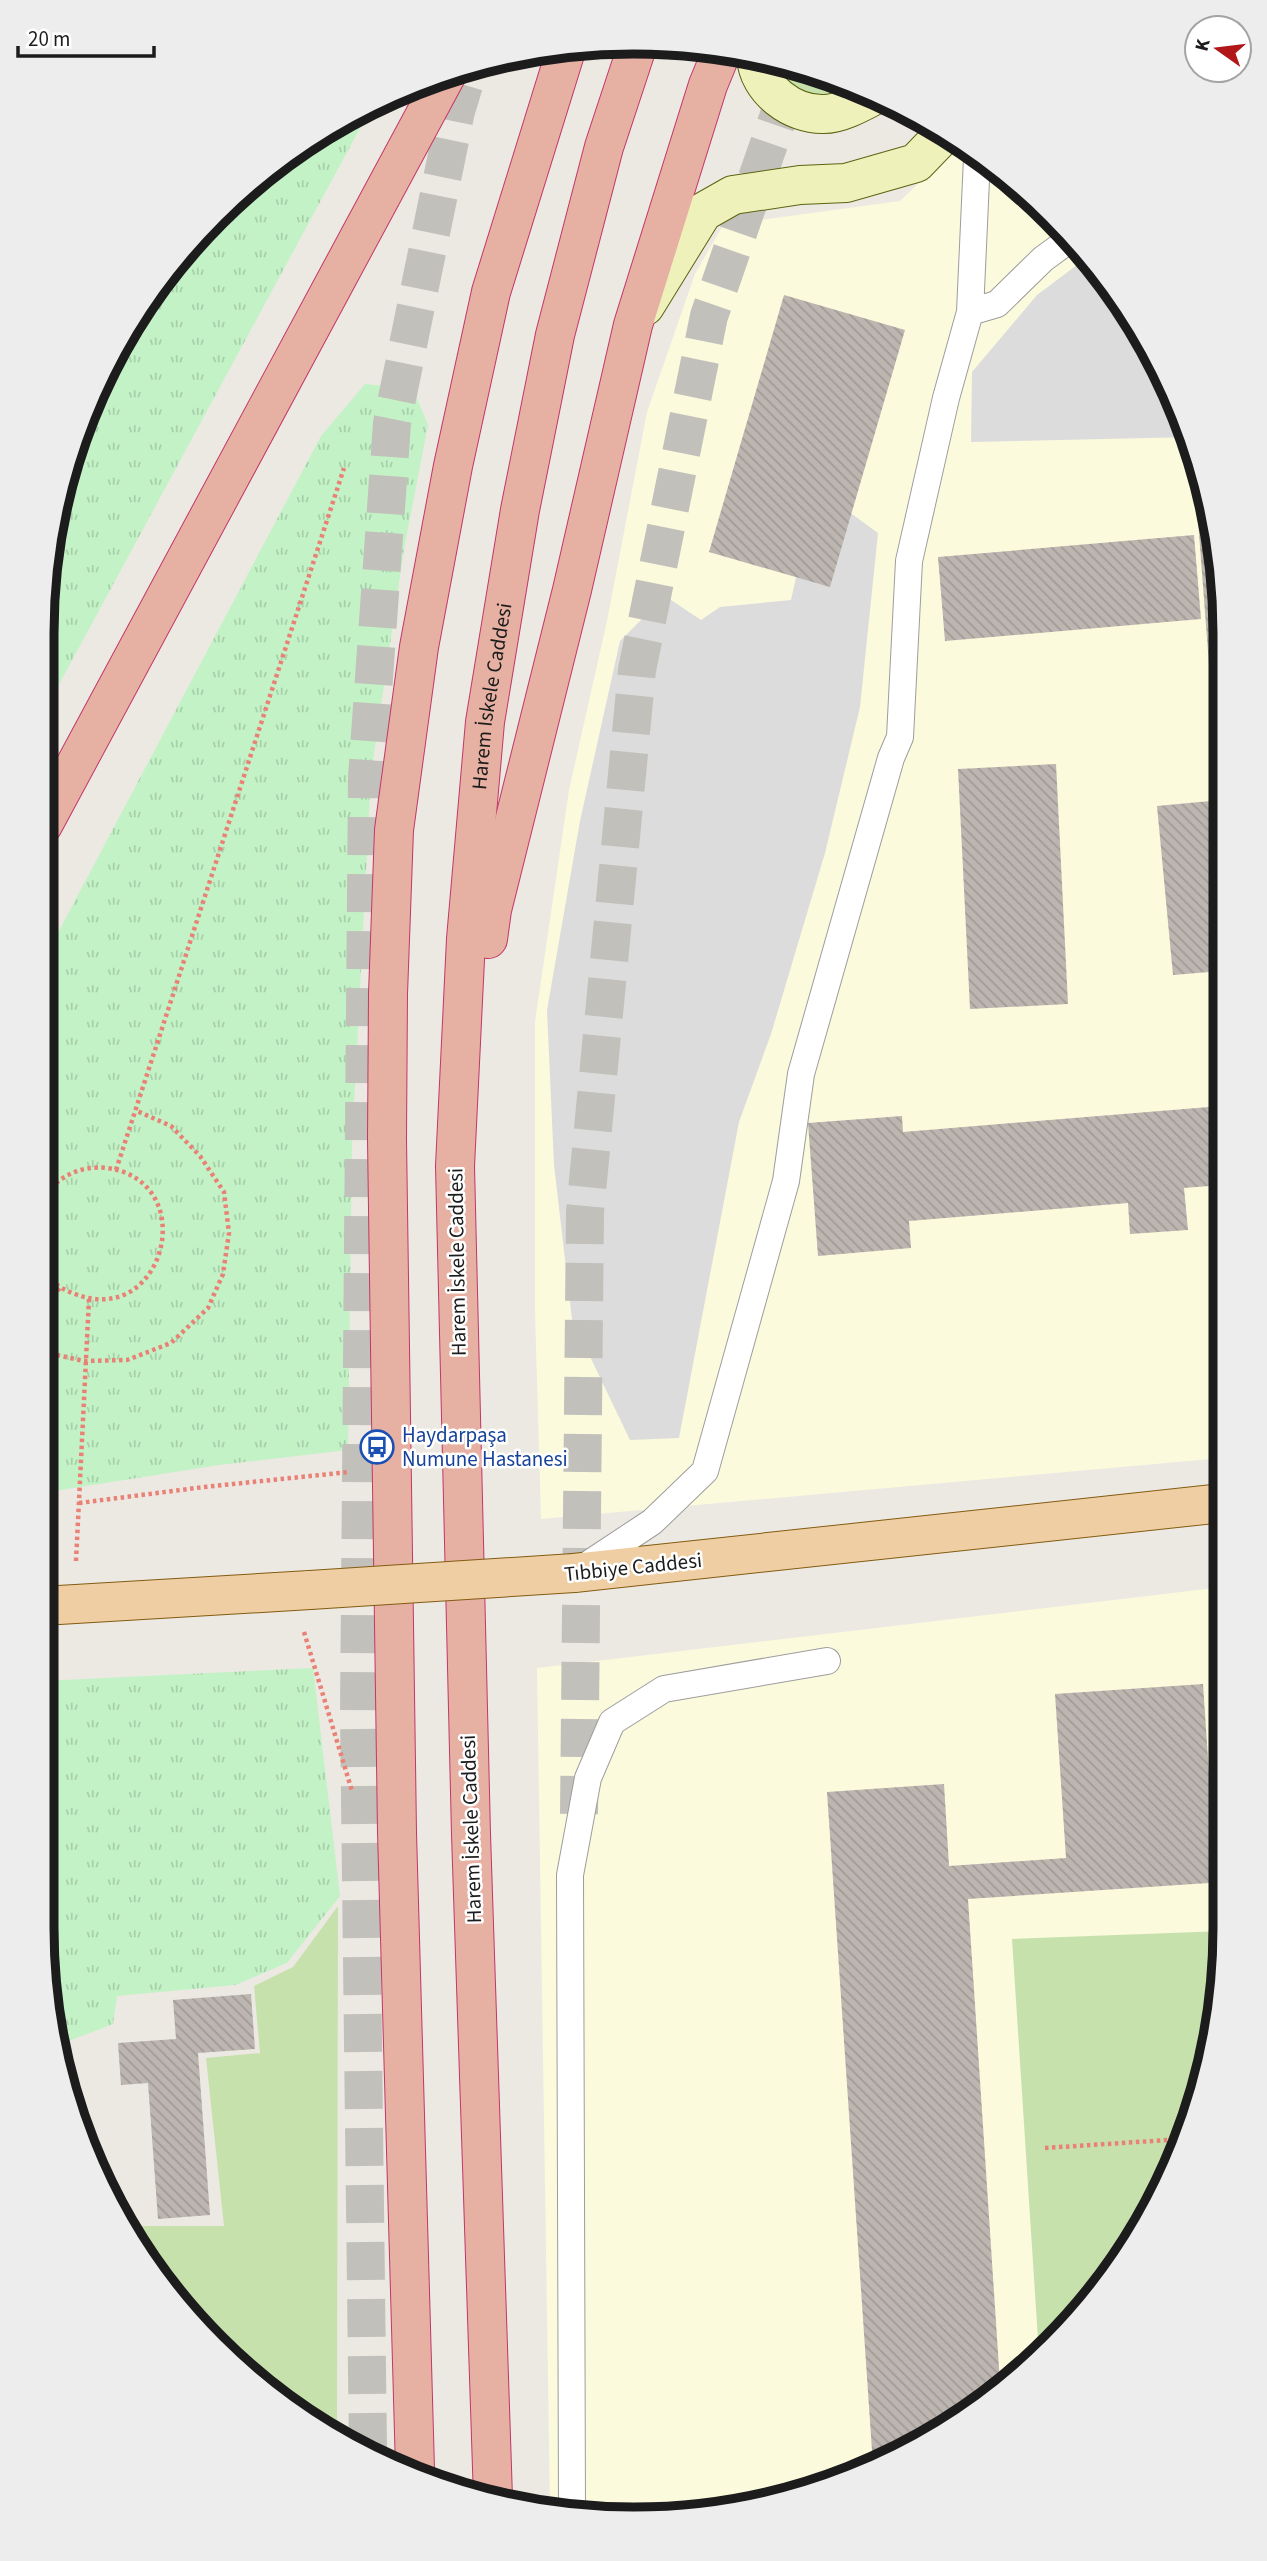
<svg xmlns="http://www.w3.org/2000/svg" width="1267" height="2561" font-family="'Source Sans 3',sans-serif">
	<defs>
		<pattern id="park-tufts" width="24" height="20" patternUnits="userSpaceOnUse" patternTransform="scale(1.75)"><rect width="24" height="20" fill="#c3f2c6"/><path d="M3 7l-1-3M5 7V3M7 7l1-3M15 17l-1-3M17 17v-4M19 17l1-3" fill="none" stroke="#a7cfaa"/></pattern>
		<pattern id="building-back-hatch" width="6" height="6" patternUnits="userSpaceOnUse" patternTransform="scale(1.75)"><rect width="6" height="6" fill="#bcb5b0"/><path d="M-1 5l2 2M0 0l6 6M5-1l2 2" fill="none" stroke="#a19b97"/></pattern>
	</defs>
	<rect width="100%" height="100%" fill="#ece9e2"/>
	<path fill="#fbfadd" d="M952,141L1023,189L1125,305L1193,443L1220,557L1222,1458L541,1519L535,1312V1022L569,790L607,621L647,412L695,274L723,225L900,201L946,157Z
		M1223,1587L1224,1966L1205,2080L1164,2189L1052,2345L895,2458L710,2514L550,2509L537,1668Z"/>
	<path fill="#c7e1ad" d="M765,59L786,62L848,85C832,97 817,98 798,96Z
		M338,1906L337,2439L243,2372L164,2288L131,2226H224L206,2058L260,2053L254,1986L293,1967Z
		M1224,1931V1966L1205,2080L1164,2189L1052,2345L1039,2355L1012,1939Z"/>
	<path fill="url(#park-tufts)" d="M372,106L43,714V595L62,481L103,372L164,274L243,189L337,121Z
		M365,384L413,389L428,425L404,549L371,774L352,1145L348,1450L219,1465L42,1493L43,961L321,436Z
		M313,1668L340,1896L287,1963L235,1985L117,1996L113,2024L61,2044L42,1927V1681Z"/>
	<path fill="#dcdcdc" d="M1085,259L1125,305L1191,437L971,442L972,372L1037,295Z
		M816,488L878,533L860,707L825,853L771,1034L739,1122L679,1438L630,1440L572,1319L554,1165L547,1010L580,821L620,641L665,596L701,620L720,607L791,600Z"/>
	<path fill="url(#building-back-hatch)" d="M784,295L905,330L830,587L709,552Z
		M1208,506L1220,557V677L1210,678L1197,507Z
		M1194,535L1201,619L945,641L938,557Z
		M1056,764L1068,1004L970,1009L958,769Z
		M1221,800V971L1173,975L1157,806Z
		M1221,1106L1222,1185L1184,1188L1188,1230L1130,1234L1128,1203L909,1221L911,1248L818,1256L808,1123L902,1116L903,1132Z
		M1203,1684L1214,1848H1223L1224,1882L968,1899L1000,2383L895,2458L873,2465L827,1792L944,1784L949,1866L1066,1858L1055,1694Z
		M251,1994L255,2049L198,2053L210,2215L158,2219L148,2083L121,2085L118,2043L176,2039L173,2000Z"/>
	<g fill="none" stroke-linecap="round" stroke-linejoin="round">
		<path stroke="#c2c0ba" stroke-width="38" stroke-dasharray="38 19" stroke-linecap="butt" d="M579,1814L585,1212L637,670L709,316L796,66
			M368,2451L359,1714L367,777L392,423L456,111L469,68"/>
		<defs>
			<path id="service" d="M970,312L997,304L1043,259L1069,240
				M581,1569L652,1522L705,1471L786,1181L801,1074L891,758L900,737L909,561L946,398L970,312L977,158
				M572,2509L570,1875L588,1778L612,1722L664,1689L827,1661"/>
			<path id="secondary" d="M756,57C758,90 793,115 824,114C840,114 860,103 875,95
				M645,306L703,212L733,195L800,185L846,183L916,163L943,135"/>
			<path id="primary" d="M574,1573L1223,1503
				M42,1606L310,1590"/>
			<g id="trunk">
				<path d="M43,825L448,72"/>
				<path d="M488,939L492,910L572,590L633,325L708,85L722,51"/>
				<path d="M415,2469L397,1832L387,1139L388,994L394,830L419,647L453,466L491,292L567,47"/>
				<path id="s1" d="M493,2498L471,1834L455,1166L466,939L485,722L520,510L555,335L604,147L638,44"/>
			</g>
		</defs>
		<use href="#service" stroke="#9d9d9d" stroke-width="28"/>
		<use href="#secondary" stroke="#5c6411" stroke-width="40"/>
		<use href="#primary" stroke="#835b11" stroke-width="40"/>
		<use href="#trunk" stroke="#c23769" stroke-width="40"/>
		<path stroke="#e98176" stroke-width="4.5" stroke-dasharray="3.5 3.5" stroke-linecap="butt" d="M116,1170L344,468
			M43,1268C50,1282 61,1289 75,1294C165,1329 202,1181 107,1168C81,1165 58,1176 43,1198
			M43,1306L60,1288
			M43,1352L84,1361L127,1360L171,1343L208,1308L223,1274L229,1233L224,1192L200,1156L171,1126L137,1111
			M79,1503L204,1487L349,1472
			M76,1561L89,1299
			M304,1632L352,1791
			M1045,2148L1183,2139"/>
		<use href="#service" stroke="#fff" stroke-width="26"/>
		<use href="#secondary" stroke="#eff1bb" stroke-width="38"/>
		<use href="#primary" stroke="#f0cea3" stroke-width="38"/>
		<use href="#trunk" stroke="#e6b0a2" stroke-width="38"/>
		<defs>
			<path id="primary-bridge" d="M310,1590L574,1573"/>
		</defs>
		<use href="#primary-bridge" stroke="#835b11" stroke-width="40" stroke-linecap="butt"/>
		<use href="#primary-bridge" stroke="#f0cea3" stroke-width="38"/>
	</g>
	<defs>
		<symbol id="bus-ring" viewBox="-11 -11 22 22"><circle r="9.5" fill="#fff" stroke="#1a4fb4" stroke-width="1.5"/><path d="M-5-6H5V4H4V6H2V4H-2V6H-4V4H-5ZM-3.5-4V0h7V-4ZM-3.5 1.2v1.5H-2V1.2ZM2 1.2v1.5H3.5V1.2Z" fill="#1a4fb4"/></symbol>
	</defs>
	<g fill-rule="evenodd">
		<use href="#bus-ring" x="358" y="1428" width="38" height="38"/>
	</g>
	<g text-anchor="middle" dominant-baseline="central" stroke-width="5" stroke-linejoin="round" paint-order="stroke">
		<g font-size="21" fill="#1c1c1c" stroke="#fff">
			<text stroke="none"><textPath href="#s1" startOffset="1804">Harem İskele Caddesi</textPath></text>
			<text transform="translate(457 1262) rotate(-91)">Harem İskele Caddesi</text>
			<text transform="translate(633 1567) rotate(-6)">Tıbbiye Caddesi</text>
			<text transform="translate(471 1829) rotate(-92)">Harem İskele Caddesi</text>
		</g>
		<g font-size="21" fill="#164399" stroke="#fff" text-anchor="start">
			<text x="402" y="1435">Haydarpaşa<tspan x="402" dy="24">Numune Hastanesi</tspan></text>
		</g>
	</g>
	<path d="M0 0H1267V2561H0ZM633 54H634A579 579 0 0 1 1213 633V1928A579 579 0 0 1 634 2507H633A579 579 0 0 1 54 1928V633A579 579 0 0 1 633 54Z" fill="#ededed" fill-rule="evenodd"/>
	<path fill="none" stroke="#1c1c1c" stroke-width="9" d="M633 54H634A579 579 0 0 1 1213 633V1928A579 579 0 0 1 634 2507H633A579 579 0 0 1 54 1928V633A579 579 0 0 1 633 54Z"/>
	<g transform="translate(1218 49) rotate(284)"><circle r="33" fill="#ffffff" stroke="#a4a4a4" stroke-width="2"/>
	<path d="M0-5L12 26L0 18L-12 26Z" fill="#b11618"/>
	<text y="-10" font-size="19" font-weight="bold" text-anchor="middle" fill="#1c1c1c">K</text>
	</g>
	<path d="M18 46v10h136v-10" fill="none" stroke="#1c1c1c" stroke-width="3.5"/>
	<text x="28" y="46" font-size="21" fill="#1c1c1c" stroke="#ffffff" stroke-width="5" paint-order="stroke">20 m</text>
</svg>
